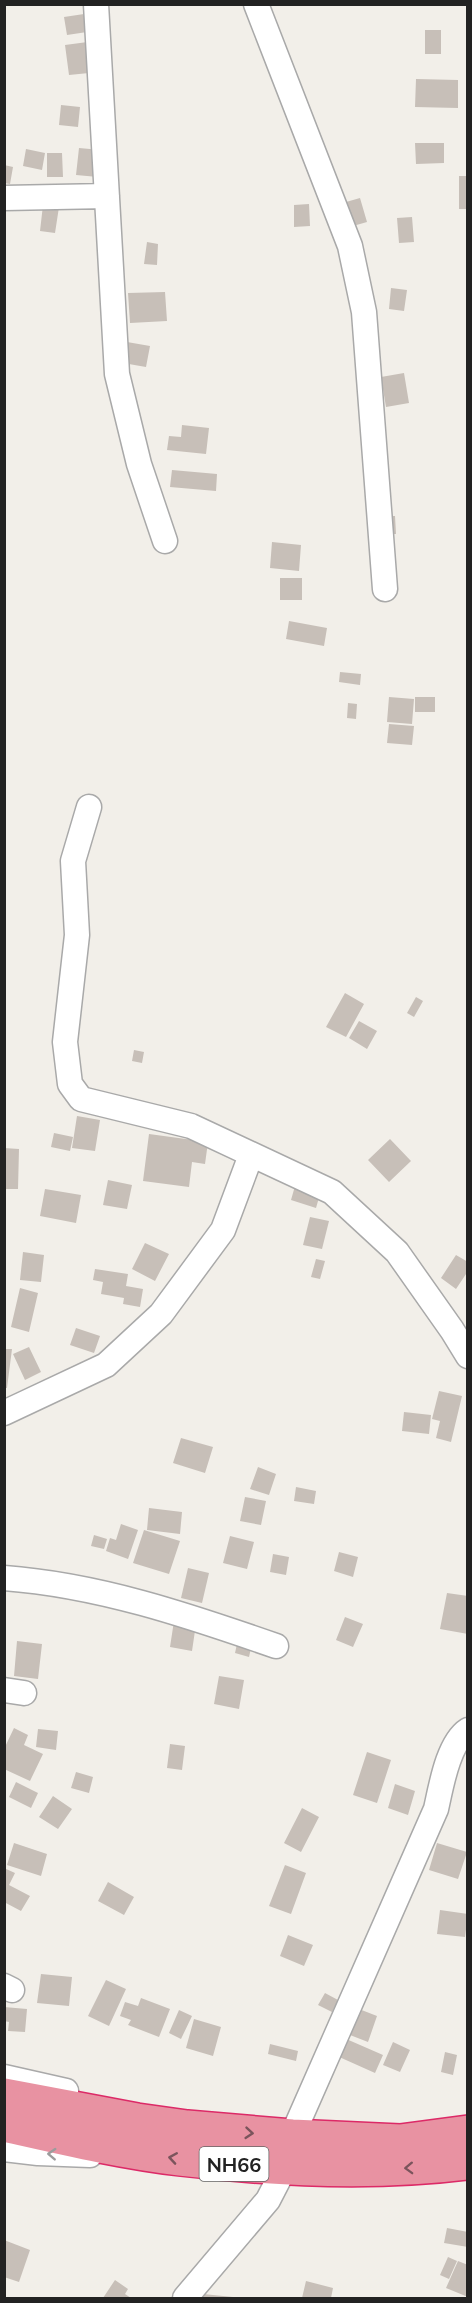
<svg xmlns="http://www.w3.org/2000/svg" width="472" height="2303" font-family="Mulish,sans-serif">
	<rect width="100%" height="100%" fill="#f2efe9"/>
	<path fill="#c7bfb8" d="M84,14L87,32L67,35L64,17Z
		M425,30H441V54H425Z
		M95,41L99,72L69,75L65,45Z
		M416,79L458,80V108L415,107Z
		M61,105L80,107L78,127L59,125Z
		M415,143H444V163L416,164Z
		M79,148L101,150L98,177L76,175Z
		M26,149L45,153L42,170L23,166Z
		M47,153H62L63,177H47Z
		M4,165L13,167L10,184L4,183Z
		M459,176H468V209H459Z
		M360,198L367,222L346,228L339,204Z
		M309,204L310,226L294,227V205Z
		M43,205L59,207L55,233L40,231Z
		M412,217L414,242L399,243L397,218Z
		M147,242L158,244L157,265L144,264Z
		M391,288L407,290L404,311L389,309Z
		M165,292L167,321L130,323L128,293Z
		M127,342L150,346L146,367L123,363Z
		M404,373L409,403L386,407L381,377Z
		M182,425L209,428L206,454L167,450L169,436L181,437Z
		M172,470L217,474L216,491L170,487Z
		M386,516H395L396,534H386Z
		M272,542L301,545L299,571L270,568Z
		M280,578H302V600H280Z
		M289,621L327,628L324,646L286,639Z
		M340,672L361,674L360,685L339,682Z
		M389,697L414,699L412,724L387,722Z
		M415,697H435V712H415Z
		M348,703L357,704L356,719L347,718Z
		M389,724L414,726L412,745L387,743Z
		M345,993L364,1004L346,1037L326,1027Z
		M416,997L423,1001L414,1017L407,1013Z
		M359,1021L377,1031L367,1049L349,1038Z
		M134,1050L144,1052L142,1063L132,1061Z
		M77,1116L100,1120L95,1151L72,1148Z
		M54,1133L73,1137L70,1151L51,1147Z
		M149,1134L208,1142L205,1164L192,1162L189,1187L143,1181Z
		M390,1139L411,1161L389,1182L368,1160Z
		M4,1148L19,1149L18,1189H4Z
		M108,1180L132,1185L127,1209L103,1205Z
		M295,1186L320,1194L316,1208L291,1200Z
		M45,1189L81,1195L76,1223L40,1216Z
		M310,1217L329,1221L322,1249L303,1245Z
		M145,1243L169,1254L155,1281L132,1269Z
		M23,1252L44,1255L41,1282L20,1280Z
		M456,1255L468,1262V1271L456,1289L441,1278Z
		M316,1259L325,1261L320,1279L311,1277Z
		M95,1269L128,1274L126,1286L143,1289L140,1307L123,1304L124,1298L101,1294L103,1282L93,1280Z
		M20,1288L38,1293L29,1332L11,1327Z
		M76,1328L100,1336L94,1353L70,1345Z
		M29,1347L41,1372L25,1380L13,1354Z
		M4,1349H12L7,1388H4Z
		M439,1391L462,1396L451,1442L436,1438L440,1421L432,1419Z
		M404,1412L431,1415L429,1434L402,1431Z
		M181,1438L213,1447L205,1473L173,1463Z
		M258,1467L276,1474L269,1495L250,1489Z
		M296,1487L316,1491L314,1504L294,1501Z
		M245,1497L266,1501L261,1525L240,1521Z
		M149,1508L182,1512L180,1534L147,1530Z
		M121,1524L138,1530L128,1559L106,1551L110,1538L116,1540Z
		M144,1530L180,1541L169,1574L133,1563Z
		M94,1535L107,1539L104,1549L91,1546Z
		M230,1536L254,1542L247,1569L223,1563Z
		M339,1552L358,1557L353,1577L334,1571Z
		M273,1554L289,1557L286,1575L270,1572Z
		M188,1568L209,1573L202,1603L181,1598Z
		M447,1593L468,1596V1634L440,1629Z
		M345,1617L363,1624L353,1647L336,1640Z
		M174,1621L196,1624L192,1651L170,1647Z
		M17,1641L42,1644L38,1679L14,1676Z
		M237,1644L251,1648L249,1657L235,1653Z
		M219,1676L244,1680L239,1709L214,1704Z
		M14,1728L28,1735L24,1745L43,1754L30,1781L4,1769V1749Z
		M38,1729L58,1731L56,1750L36,1747Z
		M170,1744L185,1746L182,1770L167,1768Z
		M367,1752L391,1760L377,1803L353,1795Z
		M76,1772L93,1777L89,1793L71,1788Z
		M16,1782L38,1793L31,1808L9,1797Z
		M395,1784L415,1791L408,1815L388,1808Z
		M53,1796L72,1809L58,1829L39,1817Z
		M302,1808L319,1817L301,1852L284,1843Z
		M14,1843L47,1854L41,1876L7,1865Z
		M437,1843L467,1852L458,1879L429,1870Z
		M285,1865L306,1873L291,1914L269,1906Z
		M4,1868L15,1873L9,1885L30,1896L21,1911L4,1902Z
		M108,1882L134,1897L124,1915L98,1901Z
		M440,1910L468,1914L465,1937L437,1934Z
		M288,1935L313,1945L304,1966L280,1956Z
		M41,1974L72,1977L69,2006L37,2003Z
		M106,1980L126,1989L109,2026L88,2016Z
		M325,1993L338,2000L332,2012L318,2005Z
		M141,1998L170,2009L159,2037L128,2025L131,2020L120,2016L125,2002L138,2006Z
		M4,2007L27,2009L25,2032L8,2031L9,2022L4,2021Z
		M359,2009L377,2016L368,2042L350,2035Z
		M179,2010L192,2016L181,2039L169,2033Z
		M194,2019L221,2027L213,2056L186,2048Z
		M344,2038L383,2055L375,2073L337,2056Z
		M393,2042L410,2050L400,2072L383,2065Z
		M270,2044L298,2051L296,2061L268,2054Z
		M445,2052L457,2055L453,2075L441,2072Z
		M447,2228L468,2232V2247L444,2243Z
		M4,2240L30,2250L19,2282L4,2277Z
		M448,2257L457,2261L449,2279L440,2275Z
		M458,2261L468,2265V2297L446,2288Z
		M115,2280L128,2289L125,2294L131,2298H103Z
		M306,2281L333,2288L331,2298H302Z
		M203,2294L233,2297V2298H202Z"/>
	<g fill="none" stroke-linecap="round" stroke-linejoin="round">
		<defs>
			<path id="minor" d="M96,4L117,374L139,464L165,541
				M256,4L350,246L364,312L385,589
				M4,198L107,196
				M89,807L73,861L77,935L65,1042L70,1084L81,1099L191,1126L332,1192L397,1252L452,1330L468,1356
				M4,1413L106,1365L161,1314L223,1230L251,1155
				M4,1578C98,1585 187,1615 276,1646
				M4,1690L24,1693
				M4,1986L12,1990
				M4,2077L66,2091
				M292,2136L436,1809C441,1787 448,1743 468,1730
				M4,2149L38,2153L90,2155
				M185,2298L268,2200L284,2169"/>
			<path id="highway" d="M4,2095L137,2120L187,2127L292,2136L400,2141L468,2132
				M4,2125C62,2138 121,2152 180,2159C275,2170 372,2175 468,2163"/>
		</defs>
		<use href="#minor" stroke="#a9a9a9" stroke-width="27"/>
		<use href="#highway" stroke="#dc2a67" stroke-width="36"/>
		<use href="#minor" stroke="#fff" stroke-width="24"/>
		<use href="#highway" stroke="#e892a2" stroke-width="33"/>
	</g>
	<defs><path id="oneway-chevron" d="M-2-3.5L2.5 0L-2 3.5" fill="none" stroke-width="1.6" stroke-linecap="round" stroke-linejoin="round" transform="scale(1.5)"/></defs>
	<g stroke="#7b545c">
		<use href="#oneway-chevron" transform="translate(249 2133) rotate(5)"/>
		<use href="#oneway-chevron" transform="translate(173 2158) rotate(-171)"/>
		<use href="#oneway-chevron" transform="translate(409 2168) rotate(178)"/>
	</g>
	<use stroke="#9c9c9c" href="#oneway-chevron" transform="translate(52 2154) rotate(-177)"/>
	<g text-anchor="middle" dominant-baseline="central" stroke-width="4.5" stroke-linejoin="round" paint-order="stroke">
		<rect fill="#fff" stroke="#646464" stroke-width="1.5" x="199.5" y="2147" width="69" height="34" rx="4.5"/>
		<g font-size="20" font-weight="bold" fill="#222">
			<text x="234" y="2164">NH66</text>
		</g>
	</g>
	<rect width="472" height="2303" fill="none" stroke="#222222" stroke-width="12"/>
</svg>
